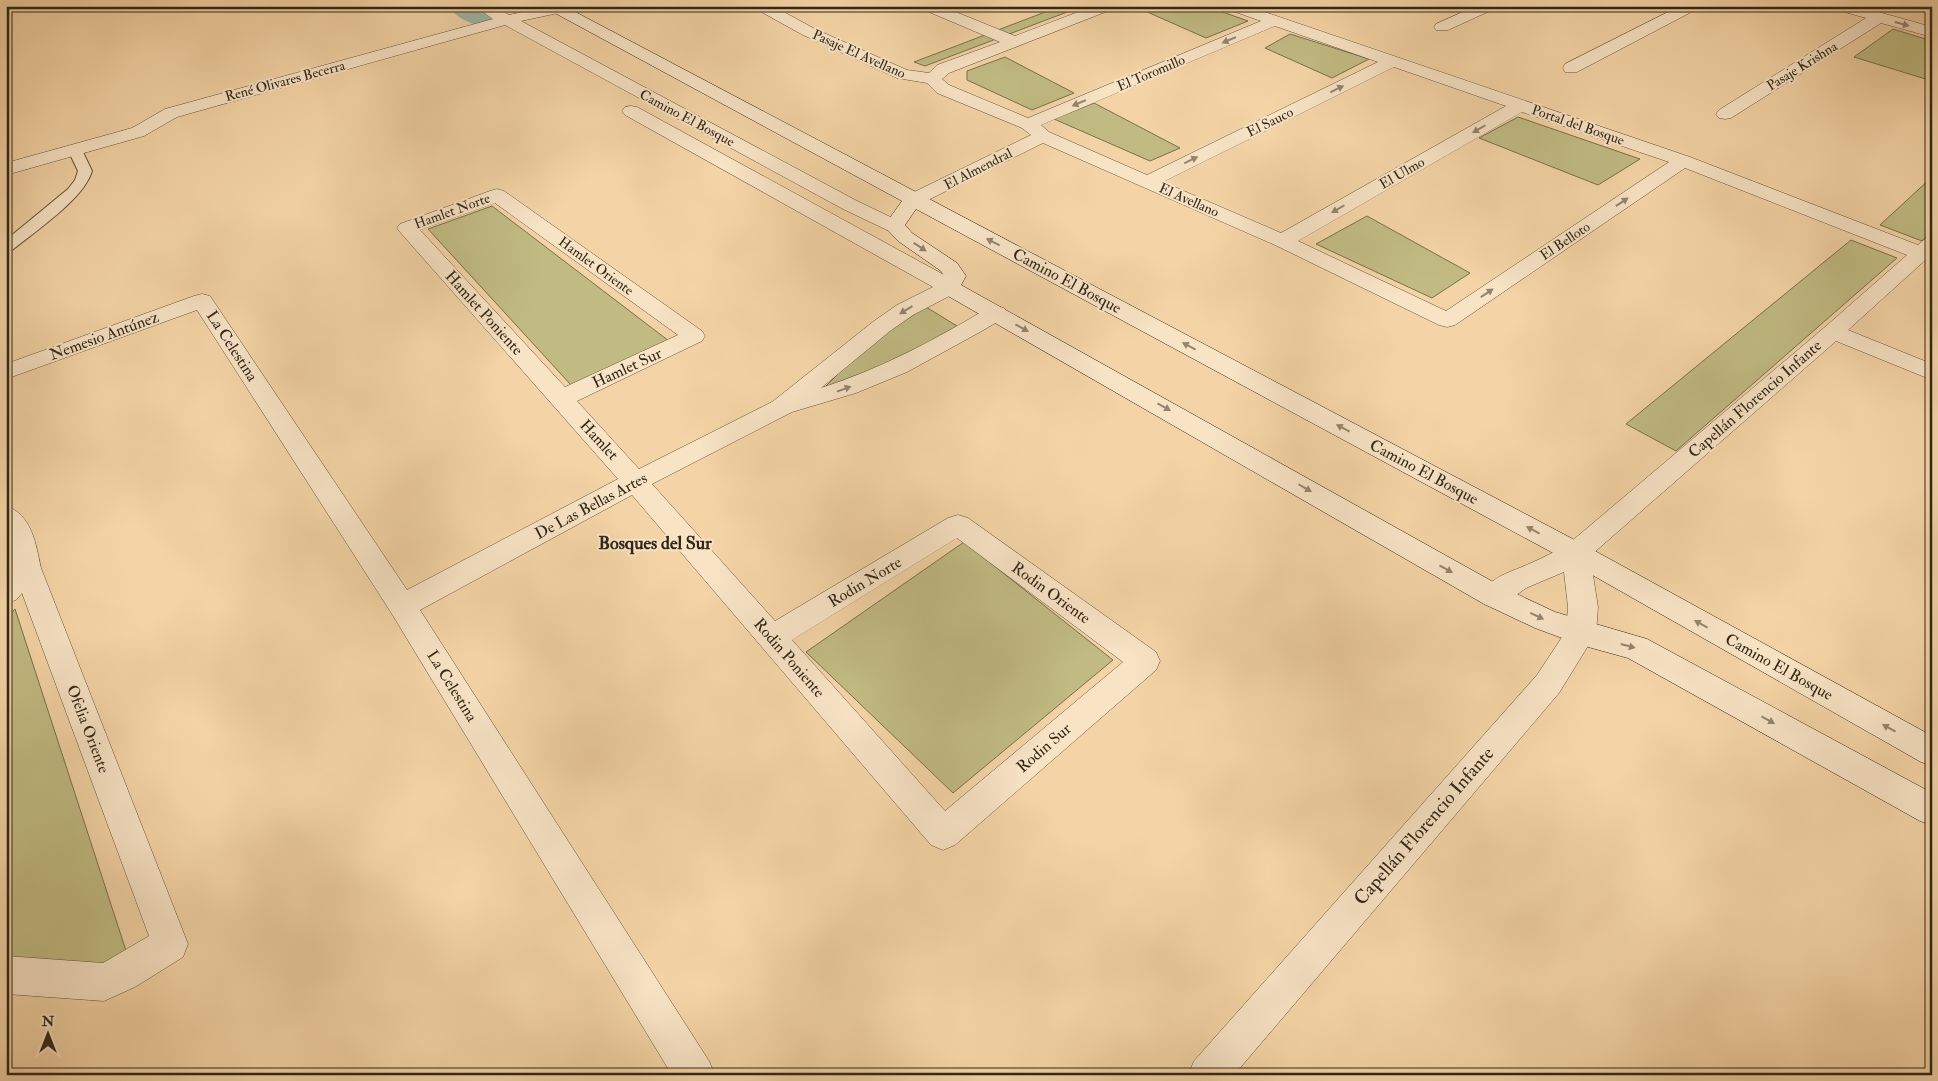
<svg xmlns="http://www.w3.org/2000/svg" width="1938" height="1081" font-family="'IM FELL Double Pica',serif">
	<rect width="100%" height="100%" fill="#f4d4a6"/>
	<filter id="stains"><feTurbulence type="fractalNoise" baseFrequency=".004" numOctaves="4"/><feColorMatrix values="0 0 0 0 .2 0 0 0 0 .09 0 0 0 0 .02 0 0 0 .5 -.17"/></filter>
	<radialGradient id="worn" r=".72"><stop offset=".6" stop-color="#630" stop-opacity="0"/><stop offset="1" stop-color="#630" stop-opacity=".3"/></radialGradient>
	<path fill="#c1bb83" stroke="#78704e" d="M1061,6H1083L925,66L914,62Z
		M1138,6H1206L1248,21L1206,38L1136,7Z
		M1893,29L1932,41V81L1854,57Z
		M1290,34L1369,59L1332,78L1265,48Z
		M1005,57L1074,93L1032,110L967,80V71Z
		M1094,103L1180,148L1150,161L1054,119Z
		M1518,117L1640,159L1598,185L1479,138Z
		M1932,177V232L1922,241L1880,225Z
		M492,206L669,341L571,385L428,229Z
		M1367,216L1470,273L1432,298L1316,244Z
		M1851,240L1897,258L1676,451L1626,424Z
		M926,307L957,326L898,359L824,388L868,344Z
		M964,542L1113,660L953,793L806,652Z
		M15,609L129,960L113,970L6,960V619Z"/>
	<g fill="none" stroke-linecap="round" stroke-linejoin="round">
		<path fill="#9cb8a7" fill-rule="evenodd" d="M448,6C466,6 485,3 496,20L493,25C478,29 457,19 448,6Z"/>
		<defs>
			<path id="lane" d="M75,146L82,150L92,171C84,199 34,232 11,251L6,252V240L68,189L75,180L78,171L68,150Z"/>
			<path id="street" d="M474,6H493L509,15L549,6H564L566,9L563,12L521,21L857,201L901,222L904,226L901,230L894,232L887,230L843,209L505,25L177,117L144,136L6,175V163L132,128L165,109L493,19Z
				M754,6H773L815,29L907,70L929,73L937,65L1000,42L922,9L920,6H941L1015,36L1094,6H1115L1113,9L949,73L942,79L949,85L1028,118L1261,21L1227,9L1225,6H1247L1690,157L1918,245L1925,239L1932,237V254L1848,330L1932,364V380L1836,341L1590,556L1598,607L1596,633L1559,693L1234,1075H1188L1194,1061L1537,675L1566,631L1568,607L1564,572L1526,588L1504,604L1494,607L1484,604L1480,596C1490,576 1512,572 1531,563C1543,558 1555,551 1566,546L1825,327L1907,255L1685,168L1455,325L1447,327L1439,325L1275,245L1043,143L920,204L913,206L906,204L903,200L906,196L1031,135L1022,128L937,93L927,83L897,78L803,35L756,9ZM1275,26L1378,62L1147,175L1049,132L1041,125ZM1394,67L1506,106L1281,233L1163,182ZM1522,112L1669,162L1446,311L1298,241Z
				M1476,6H1496L1494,9L1448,30H1436L1434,27L1436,24Z
				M1680,6H1699L1697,9L1577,72H1565L1563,68L1565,64Z
				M1832,6H1857L1932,27V37L1881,23L1731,118L1725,119L1719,118L1716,114L1719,110L1866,18L1834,9Z
				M631,106L637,107L957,282L960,287L957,292L913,315L890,331L821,388C880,369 935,340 988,308L996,306L1004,308L1007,313L1004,318L980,332L907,372L856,393L792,412L652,484L775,621L948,518L958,515L968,518L1156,652L1160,661L1156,670L955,845L943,850L931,845L632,495L420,610L709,1061L715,1075H672L392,614L197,310L6,379V364L194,296L202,294L210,296L407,590L618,479L400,232L397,228L400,224L490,191L497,189L504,191L702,331L705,336L702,341L577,401L639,469L772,402L874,321L897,305L933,287L625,115L622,111L625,107ZM495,203L678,335L565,387L420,230ZM957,538L1123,662L945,811L792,640Z
				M6,506C32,514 36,545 41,568L188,944L183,957L135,987L104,1001L6,994V956L103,963L149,936L22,593L16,600L6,603V573L12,566L6,538Z"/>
			<path id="secondary" d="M552,6H564L1586,546L1932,736V766L1921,762L1566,560L916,209L905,225L912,233L957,263L966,276L961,285L1504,588L1555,612L1647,639L1932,793V825L1920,821L1628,658L1581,645L1535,628L1484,604L941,292L938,287L944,276L941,271L898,241L884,226L902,201L553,12L550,9Z"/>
		</defs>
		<use href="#lane" stroke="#61523c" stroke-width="2"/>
		<use href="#street" stroke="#61523c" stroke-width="1"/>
		<use href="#secondary" stroke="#302619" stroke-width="1"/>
		<use href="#lane" fill="#f8e3c5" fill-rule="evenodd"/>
		<use href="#street" fill="#f8e3c5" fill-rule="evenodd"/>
		<use href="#secondary" fill="#f8e3c5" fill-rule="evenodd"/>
	</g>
	<defs><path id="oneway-solid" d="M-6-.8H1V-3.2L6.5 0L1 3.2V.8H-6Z" transform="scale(1.25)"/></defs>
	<g fill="#94846f">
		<use href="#oneway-solid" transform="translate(1902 24) rotate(15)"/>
		<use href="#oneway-solid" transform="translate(1229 40) rotate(157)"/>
		<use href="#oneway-solid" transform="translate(1337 89) rotate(-26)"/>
		<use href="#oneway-solid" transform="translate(1079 103) rotate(157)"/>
		<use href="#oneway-solid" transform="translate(1479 129) rotate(150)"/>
		<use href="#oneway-solid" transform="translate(1191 160) rotate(-26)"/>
		<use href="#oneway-solid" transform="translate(1622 202) rotate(-34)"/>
		<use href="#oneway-solid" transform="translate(1338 209) rotate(150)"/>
		<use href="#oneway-solid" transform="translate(993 242) rotate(-153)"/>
		<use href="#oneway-solid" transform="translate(920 247) rotate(33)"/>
		<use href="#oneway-solid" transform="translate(1487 293) rotate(-34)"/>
		<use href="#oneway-solid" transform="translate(906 310) rotate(149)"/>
		<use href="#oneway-solid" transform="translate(1022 328) rotate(29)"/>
		<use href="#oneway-solid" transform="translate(1189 346) rotate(-152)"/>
		<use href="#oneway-solid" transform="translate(844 389) rotate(-20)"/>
		<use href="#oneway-solid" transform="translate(1164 407) rotate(29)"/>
		<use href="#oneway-solid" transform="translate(1343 428) rotate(-152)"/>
		<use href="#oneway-solid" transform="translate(1305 488) rotate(30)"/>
		<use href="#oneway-solid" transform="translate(1533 530) rotate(-152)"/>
		<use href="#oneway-solid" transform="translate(1446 569) rotate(29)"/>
		<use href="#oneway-solid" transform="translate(1537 616) rotate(25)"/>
		<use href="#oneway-solid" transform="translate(1701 624) rotate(-151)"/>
		<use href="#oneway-solid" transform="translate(1628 646) rotate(15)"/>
		<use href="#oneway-solid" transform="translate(1768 720) rotate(29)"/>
		<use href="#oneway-solid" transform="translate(1889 728) rotate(-151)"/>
	</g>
	<g text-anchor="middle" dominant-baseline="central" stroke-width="4" stroke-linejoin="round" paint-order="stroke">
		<g font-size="14" fill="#302619" stroke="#f8e3c5">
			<text transform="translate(859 54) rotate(24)">Pasaje El Avellano</text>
			<text transform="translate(1802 66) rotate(-32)">Pasaje Krishna</text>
			<text transform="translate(1151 73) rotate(-23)">El Toromillo</text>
			<text transform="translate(285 81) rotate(-15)">René Olivares Becerra</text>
			<text transform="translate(687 118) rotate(28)">Camino El Bosque</text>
			<text transform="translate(1270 122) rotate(-26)">El Sauco</text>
			<text transform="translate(1578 125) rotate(19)">Portal del Bosque</text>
			<text transform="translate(978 169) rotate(-27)">El Almendral</text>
			<text transform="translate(1402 173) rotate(-30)">El Ulmo</text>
			<text transform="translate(1189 200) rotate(24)">El Avellano</text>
			<text transform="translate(452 211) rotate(-20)">Hamlet Norte</text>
			<text transform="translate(1565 241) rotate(-34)">El Belloto</text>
			<text transform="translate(596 266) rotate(36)">Hamlet Oriente</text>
		</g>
		<g font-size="16" fill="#302619" stroke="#f8e3c5">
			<text transform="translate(1067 281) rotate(28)">Camino El Bosque</text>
			<text transform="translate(484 313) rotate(48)">Hamlet Poniente</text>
			<text transform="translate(104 336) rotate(-20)">Nemesio Antúnez</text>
			<text transform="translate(232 346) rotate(57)">La Celestina</text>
			<text transform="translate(627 368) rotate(-25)">Hamlet Sur</text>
			<text transform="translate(1755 399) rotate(-41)">Capellán Florencio Infante</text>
			<text transform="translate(599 440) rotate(47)">Hamlet</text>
			<text transform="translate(1424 472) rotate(28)">Camino El Bosque</text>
			<text transform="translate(591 506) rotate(-28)">De Las Bellas Artes</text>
			<text transform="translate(865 582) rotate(-31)">Rodin Norte</text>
			<text transform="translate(1051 593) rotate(36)">Rodin Oriente</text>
			<text transform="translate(789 658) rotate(49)">Rodin Poniente</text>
			<text transform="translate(1779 667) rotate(29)">Camino El Bosque</text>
			<text transform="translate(452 686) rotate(58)">La Celestina</text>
			<text transform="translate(88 729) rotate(69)">Ofelia Oriente</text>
			<text transform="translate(1044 748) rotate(-41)">Rodin Sur</text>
		</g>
		<g font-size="18" font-weight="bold" fill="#302619" stroke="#f8e3c5">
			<text x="655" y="543">Bosques del Sur</text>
		</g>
		<g font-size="19" fill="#302619" stroke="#f8e3c5">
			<text transform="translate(1424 826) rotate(-49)">Capellán Florencio Infante</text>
		</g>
	</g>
	<rect width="1938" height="1081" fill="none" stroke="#f4d4a6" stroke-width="25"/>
	<rect x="8" y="8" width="1923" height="1066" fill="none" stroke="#302619" stroke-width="2.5"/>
	<rect x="12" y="12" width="1913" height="1056" fill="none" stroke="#302619"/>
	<g transform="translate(48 1034)" stroke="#f8e3c5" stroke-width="4" paint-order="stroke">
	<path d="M0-4L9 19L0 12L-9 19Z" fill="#302619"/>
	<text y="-8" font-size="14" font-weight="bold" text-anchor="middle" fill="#302619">N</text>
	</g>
	<rect width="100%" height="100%" filter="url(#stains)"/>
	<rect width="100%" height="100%" fill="url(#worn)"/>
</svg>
